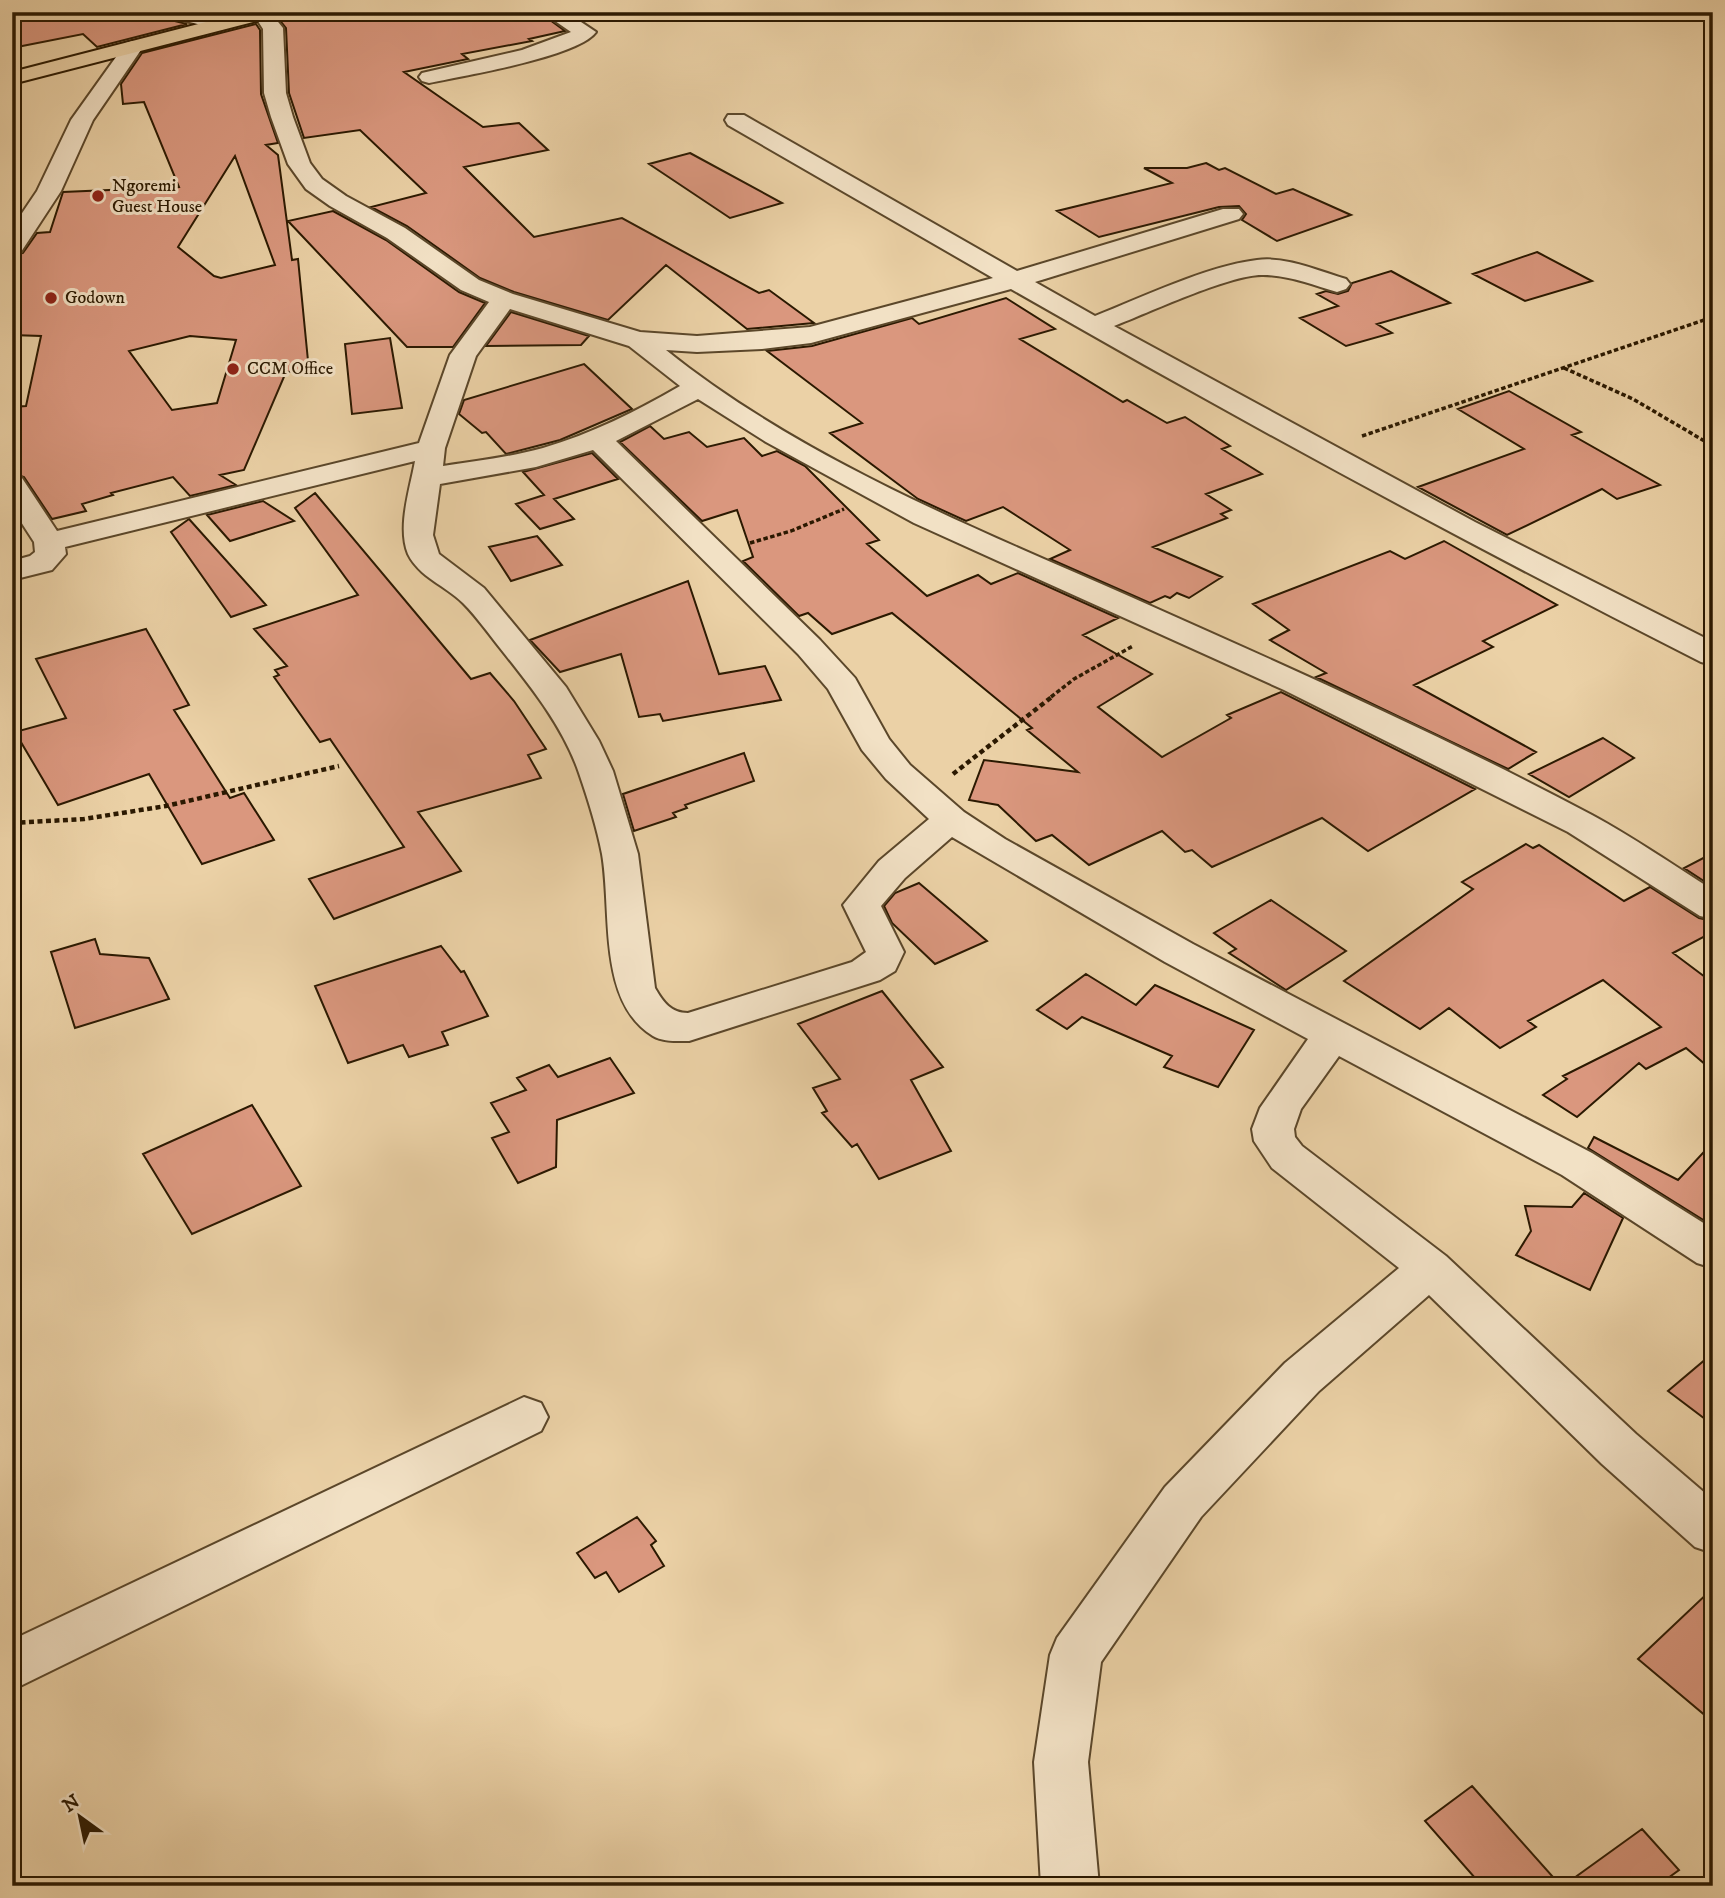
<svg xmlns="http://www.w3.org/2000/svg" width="1725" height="1898" font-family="'IM FELL DW Pica',serif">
	<rect width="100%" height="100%" fill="#ebd1a6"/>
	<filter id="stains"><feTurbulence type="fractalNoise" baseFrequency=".00286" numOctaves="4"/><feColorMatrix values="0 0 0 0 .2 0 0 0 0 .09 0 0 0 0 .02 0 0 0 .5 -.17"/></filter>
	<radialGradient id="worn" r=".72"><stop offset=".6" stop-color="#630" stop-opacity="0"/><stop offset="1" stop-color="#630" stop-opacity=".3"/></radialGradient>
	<path fill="#da977e" stroke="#2b1901" stroke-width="2" fill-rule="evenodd" d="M12,12H162L166,19L187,24L97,47L83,34L12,48Z
		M281,12H539L565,31L529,39L532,41L462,54L468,59L404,72L483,127L519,123L548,150L464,167L534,237L622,218L759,293L769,290L814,323L747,329L666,265L608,320L514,292L480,278L407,226L371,207L426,193L360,130L304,138L289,93L286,28L278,18Z
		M256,24L260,30L261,94L278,143L266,145L278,155L292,260L298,259L309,371L286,372L244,470L220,475L236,485L190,496L173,477L111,493L113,495L82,504L86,511L52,519L24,477L12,473V407L26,406L41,336L12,335V256L23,253L37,233L50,232L63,192L179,187L144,102L123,104L121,84L142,53ZM235,156L275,265L221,278L214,276L178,247ZM190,336L236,340L217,403L172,410L129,351Z
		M690,153L782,203L730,218L649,164Z
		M1206,163L1219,170L1225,168L1276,194L1293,189L1351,215L1277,241L1242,220L1246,214L1239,206L1219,207L1099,237L1057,211L1172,183L1144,168H1187Z
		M333,211L386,240L459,292L485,303L453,347H407L288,221Z
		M1537,252L1592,281L1525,301L1473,274Z
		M1391,271L1450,303L1377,324L1392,333L1346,346L1300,318L1338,306L1317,294L1326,291L1338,294L1348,291L1352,283Z
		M1006,298L1055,329L1020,339L1123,402L1127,400L1167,423L1185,417L1230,446L1222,449L1262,474L1206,494L1231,510L1221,514L1227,518L1153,547L1222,577L1189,598L1177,593L1170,598L1165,596L1150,603L1050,559L1070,550L1003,507L966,521L918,499L830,433L862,423L767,351L812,346L912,318L919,324Z
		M511,312L589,336L581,345L486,346Z
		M390,338L402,408L352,414L345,344Z
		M584,364L632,409L560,440L506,454L486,432L482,433L459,414L464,400Z
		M1509,391L1581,432L1572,435L1660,485L1617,499L1602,489L1507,535L1418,487L1524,449L1458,409Z
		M650,426L664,439L689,432L707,447L744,438L762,456L777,451L805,466L879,540L867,544L927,596L978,575L991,584L1018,573L1118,618L1083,635L1152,674L1098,707L1162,757L1231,718L1227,715L1281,692L1475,789L1368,851L1322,818L1212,867L1192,850L1185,852L1162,831L1089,865L1052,835L1036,841L998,805L969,800L984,760L1078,772L1027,730L1032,728L892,613L832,634L808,613L799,616L743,561L753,557L737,510L702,521L620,442Z
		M592,453L618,479L554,499L574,519L540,529L516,504L544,495L523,472Z
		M315,493L471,679L490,673L514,701L546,749L528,755L541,778L418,812L461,871L334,919L309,879L404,847L330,739L320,742L274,677L279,675L275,670L287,666L254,629L358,595L295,508Z
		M263,501L294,521L230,541L207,515Z
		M189,519L266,605L231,617L171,532Z
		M537,536L562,565L511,581L489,547Z
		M1444,541L1557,605L1483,641L1493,647L1414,685L1536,752L1508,769L1316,677L1326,673L1270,640L1289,630L1253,604L1390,551L1405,559Z
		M688,581L719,674L765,666L781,700L663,721L660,714L639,717L621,654L560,672L530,640Z
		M146,629L189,705L174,710L230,798L244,793L274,840L202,864L149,774L58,805L15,732L66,718L36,659Z
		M1603,738L1634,758L1569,797L1529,774Z
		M744,753L754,781L685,805L687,808L673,813L676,817L634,831L623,794Z
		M1526,844L1533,848L1539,845L1624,901L1650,887L1699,918L1713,921V932L1673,953L1713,983V1071L1686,1048L1646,1069L1639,1063L1577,1117L1543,1095L1567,1079L1563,1076L1661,1027L1603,980L1528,1021L1536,1027L1500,1048L1449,1008L1420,1029L1344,981L1473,889L1462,882Z
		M1713,853V887L1684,868Z
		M919,883L987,941L935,964L892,923L884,906L895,893Z
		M1271,900L1346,951L1286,990L1229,953L1236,949L1214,933Z
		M95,939L100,954L149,958L169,999L75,1028L51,952Z
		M441,946L461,972L464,971L488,1016L442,1032L448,1045L409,1057L403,1045L348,1063L315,986Z
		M1086,974L1136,1005L1155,985L1254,1030L1218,1087L1164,1067L1172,1056L1082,1017L1067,1029L1037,1010Z
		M882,991L943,1067L911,1080L951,1151L879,1179L857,1144L852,1147L822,1113L827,1111L813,1088L840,1079L798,1024Z
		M610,1058L634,1093L557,1120L556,1167L518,1183L492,1138L509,1132L491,1103L526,1090L517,1078L549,1065L558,1077Z
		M252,1105L301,1186L192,1234L143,1154Z
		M1594,1137L1678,1180L1713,1142V1226L1588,1148Z
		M1584,1193L1623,1218L1590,1290L1516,1255L1531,1231L1525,1206L1572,1207Z
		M1713,1353V1425L1668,1391Z
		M637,1517L656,1541L651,1545L664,1566L619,1592L606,1572L595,1578L577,1553Z
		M1713,1588V1722L1638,1659Z
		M1472,1786L1561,1886H1482L1425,1821Z
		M1642,1829L1679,1870L1657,1886H1563Z"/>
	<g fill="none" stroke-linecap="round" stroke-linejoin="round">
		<defs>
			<path id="minor" d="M164,12H198L227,20L230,24L227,28L220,30L167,16Z
				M252,12H270L283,28L286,93L293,117L310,163L322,179L346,196L405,228L479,280L513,294L640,332L697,336L810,327L993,278L728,125L725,120L728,115H744L1017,271L1223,209H1239L1243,214L1239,219L1035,282L1095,316C1143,297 1207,266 1257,260C1286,256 1319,271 1346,279L1350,284L1346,289L1337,292C1313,285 1288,275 1263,275C1231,274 1148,313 1114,326L1475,522L1713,642V665L1701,662C1468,544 1237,419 1011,289L811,343L762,349L697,352L666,350C800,458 974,528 1131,597C1286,666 1442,735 1592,815C1633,837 1673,865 1713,890V919L1700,916L1568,832L1284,690L914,523L766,442L698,399L616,441L820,640L855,678L889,739L910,765L964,812L1005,839L1193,944L1592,1153L1713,1229V1268L1697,1263L1562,1175L1339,1056L1301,1109L1294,1129L1295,1137L1302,1146L1446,1256L1636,1434L1713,1500V1553L1695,1547L1602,1464L1429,1295L1319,1391L1201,1517L1101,1662L1088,1762L1099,1886H1041L1034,1762L1050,1655L1057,1638L1165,1487L1285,1363L1399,1268L1272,1168L1254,1141L1252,1129L1260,1108L1308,1039L1165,962L952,837L905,878L881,906L904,952L895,971L880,980L689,1041C677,1041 663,1042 653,1036C597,1002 612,911 602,854C597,828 588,799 579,773C563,726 530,686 500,648C488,633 477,617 463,603C446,586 419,577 408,554C397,527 410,489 415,461L65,547L66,554L52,570L12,580V561L30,556L35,552L34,542L12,508V475L22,478L57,531L419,443L450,355L489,302L461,290L387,238L330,206L306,189L288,164L271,117L264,93L263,29ZM510,309L629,346L680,386C637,411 591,434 543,448C510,457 476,461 443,466L445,448L476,356ZM593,450L798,654L828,689L862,750L886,779L929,819L879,861L843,905L866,952L852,962L688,1013C671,1013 663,1002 655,988L638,854L613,771L599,741L566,687L484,588L439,554L433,535L440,484L536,467Z
				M542,12H566L596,32C578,57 462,76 429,83L422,81L419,77L422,73L522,50L571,32Z
				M133,41L140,43L143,47L93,120L61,191L21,252L12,254V228L37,191L71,120L126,43Z
				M524,1397L541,1403L548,1417L541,1431L12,1690V1640Z"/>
			<path id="major" d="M245,12H279L276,16L12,84V72Z"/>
		</defs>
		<use href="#minor" stroke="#5b472a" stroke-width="4"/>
		<use href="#major" stroke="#2b1901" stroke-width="4"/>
		<path stroke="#2b1901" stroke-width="3.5" stroke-dasharray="4.5 2.5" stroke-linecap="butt" d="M1564,368L1633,399L1713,446
			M1362,436L1713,317
			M750,543L791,531L844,509
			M1051,697L1074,679L1133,646"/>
		<path stroke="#2b1901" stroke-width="4.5" stroke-dasharray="5 3.5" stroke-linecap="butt" d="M953,774L1053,696
			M12,823L84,819L166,806L339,766"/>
		<use href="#minor" fill="#f2e1c5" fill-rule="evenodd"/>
		<use href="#major" fill="#ebd1a6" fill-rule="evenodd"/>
	</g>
	<g fill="#8f2418" stroke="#f2e1c5" stroke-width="2.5">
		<circle cx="98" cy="196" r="7"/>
		<circle cx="51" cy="298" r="7"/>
		<circle cx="233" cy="369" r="7"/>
	</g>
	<g text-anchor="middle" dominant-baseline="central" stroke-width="6" stroke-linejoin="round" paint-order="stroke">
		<g font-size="18" fill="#2b1901" stroke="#f2e1c5" text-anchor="start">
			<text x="112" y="186">Ngoremi<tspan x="112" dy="21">Guest House</tspan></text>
			<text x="65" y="298">Godown</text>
			<text x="247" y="369">CCM Office</text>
		</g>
	</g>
	<rect width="1725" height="1898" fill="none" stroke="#ebd1a6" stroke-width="42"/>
	<rect x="14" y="14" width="1697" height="1870" fill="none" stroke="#2b1901" stroke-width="3.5"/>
	<rect x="21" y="21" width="1683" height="1856" fill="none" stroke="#2b1901" stroke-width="2"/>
	<g transform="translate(80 1817) rotate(327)" stroke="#f2e1c5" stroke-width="5" paint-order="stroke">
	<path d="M0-5L12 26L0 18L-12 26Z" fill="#2b1901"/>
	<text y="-10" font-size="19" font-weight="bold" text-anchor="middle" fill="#2b1901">N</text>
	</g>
	<rect width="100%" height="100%" filter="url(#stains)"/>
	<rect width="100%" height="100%" fill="url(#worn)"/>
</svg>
